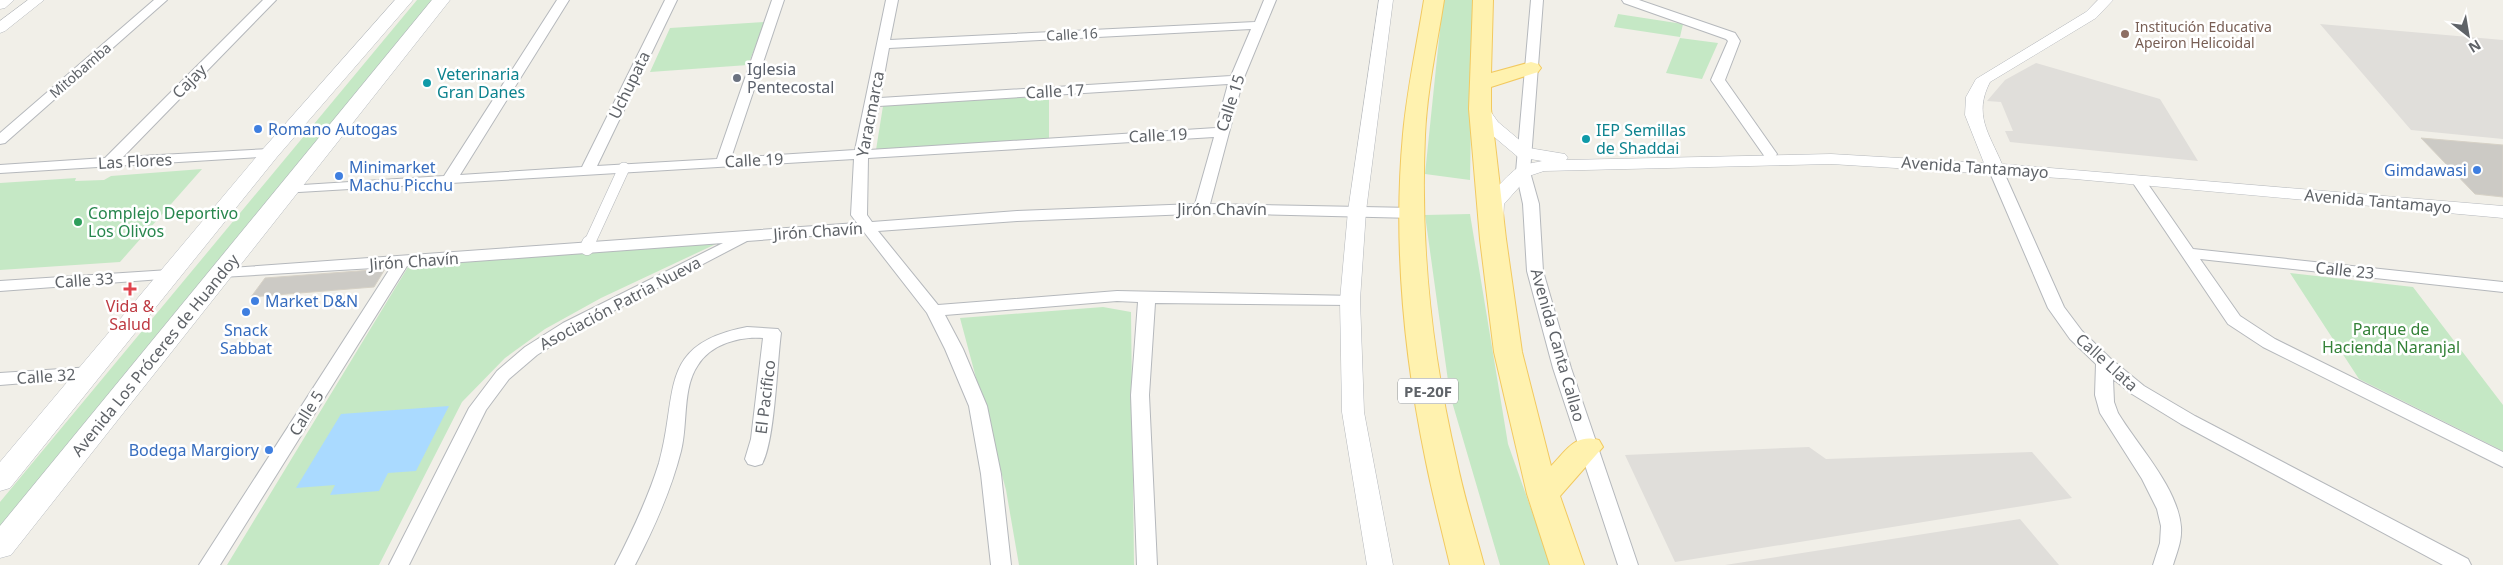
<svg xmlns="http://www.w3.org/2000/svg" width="2503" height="565" font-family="'Noto Sans',sans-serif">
	<rect width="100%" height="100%" fill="#f1efe8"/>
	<path fill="#e0deda" d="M2320,24L2503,40V139L2411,130Z
		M2036,63L2160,99L2198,161L2010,142L2005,131H2013L2001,102L1987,101L2005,80Z
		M1809,447L1826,459L2032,452L2072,498L1675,562L1625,455Z
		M2020,519L2059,565H1725Z"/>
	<path fill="#c5e8c5" d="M417,0H432L0,535V502Z
		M1443,0H1473L1470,180L1425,174Z
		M1618,14L1683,24L1680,37L1614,27Z
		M765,22L748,65L650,72L670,28Z
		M1680,38L1718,43L1702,79L1666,73Z
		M1049,96V139L876,150L883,106Z
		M202,169L120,262L0,270V183L76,178L75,181L104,180L111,176Z
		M1470,214L1508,444L1551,565H1500L1450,395L1425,215Z
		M718,243L601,298L545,329L505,358L462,402L379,565H227L411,262Z
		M2290,273L2413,287L2503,405V451L2359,379Z
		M1103,307L1131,312L1134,565H1019L1006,490L960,318Z"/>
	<path fill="#aadaff" d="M449,406L416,471L388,473L379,491L330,495L335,485L296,488L341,414Z"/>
	<path fill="#cccac5" stroke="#d6d1c6" d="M2421,138L2503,145V197L2475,194Z
		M385,269L374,287L251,297L265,278Z"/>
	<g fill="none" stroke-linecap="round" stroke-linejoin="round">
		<defs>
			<path id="pedestrian-far1" d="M589,244L624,168"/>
			<path id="pedestrian" d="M587,248L589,243"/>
			<path id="minor" d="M154,0H167L5,143L0,144V133Z
				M263,0H276L123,157L270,149L275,150L277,153L275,156L0,173V165L105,158Z
				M557,0H569L460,175L582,167L665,0H677L597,166L717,159L772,0H784L731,158L855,150L886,0H898L890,40L1255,22L1264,0H1276L1243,80L1210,204L1414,208L1422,213L1414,218L1215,213L1017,221L878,231L938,305L1117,291L1356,296L1358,300L1356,304L1350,305L1155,303L1149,395L1157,565H1137L1131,395L1138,302L1117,301L945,315L963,349L987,406L1001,474L1011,565H991L981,474L969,406L945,349L927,313L864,232L747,241L575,331L537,355L509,379L486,410L409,565H389L469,408L497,371L525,347L563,323L723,243L407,266L220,565H199L391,267L222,277L216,275L214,272L216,269L857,223L851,215L854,159L282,193L280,190L287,186L444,176ZM1251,29L1231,76L880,98L889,48ZM1228,84L1216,128L869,150L879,106ZM1214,137L1195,204L1017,211L872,222L867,215L868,158Z
				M1531,0H1543L1530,172L1539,204L1543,271L1571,368L1638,565H1618L1553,368L1527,271L1523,204L1516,172Z
				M1622,0H1639L1735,33L1740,41L1725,80L1777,154L1775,157H1765L1711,80L1728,41L1726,39L1624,3Z
				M1995,164L2002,168L2064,307L2082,331L2111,359L2144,386L2195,416L2468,559L2471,565H2443L2181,424L2132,394L2113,379L2114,402L2118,413C2138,446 2178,488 2181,527C2182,541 2177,552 2173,565H2153L2160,543L2161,526L2157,509L2142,479L2100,413L2095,395L2096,364L2070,339L2048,308L1988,168Z
				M2138,176L2143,177L2193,249L2503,282V292L2200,259L2240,316L2275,339L2503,452V467L2263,347L2228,324L2131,180Z
				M169,270L177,275L175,278L0,291V281Z
				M747,327L778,329L781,333C777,362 775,441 762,464L755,466L748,464L745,459L751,439L763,338C740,336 711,344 698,365C682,388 688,424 681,451C671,491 654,528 635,565H615C632,532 648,498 659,463C679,394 656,344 747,327Z
				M92,367L98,369L101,373L98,377L0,385V373Z"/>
			<path id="tertiary" d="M0,0H14L5,8L0,9Z
				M28,0H44L5,31L0,33V21Z
				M1379,0H1393L1366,211L1360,300L1364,412L1393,565H1367L1342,412L1340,300L1348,211Z
				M2098,0H2113L2096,18L1990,82C1973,115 1989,133 2002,164L2503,206V218L2075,179L1831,164L1544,171L1529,176L1504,204L1503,222L1501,226H1487C1475,208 1502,180 1516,169C1522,164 1534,163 1542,161L1518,157L1486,130L1472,109L1474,105H1486L1498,122L1529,148L1565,154L1568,158L1566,160L1831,154L1984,163L1965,115L1966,97L1976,79L2086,12Z"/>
			<path id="secondary" d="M395,0H413L277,157L10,488L0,491V462L263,149Z
				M432,0H450L11,555L0,558V526Z"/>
			<path id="primary" d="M1424,0H1444C1437,45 1427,90 1425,135C1420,244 1432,356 1457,462C1464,497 1475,531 1484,565H1450C1442,531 1433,497 1426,462C1404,356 1393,243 1403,134C1407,90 1417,44 1424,0Z
				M1473,0H1493L1491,73L1531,62L1538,64L1541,68L1538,72L1491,87V109L1506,239L1522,352L1551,466C1566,451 1575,433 1599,440L1603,447L1560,496L1584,565H1550L1527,494L1494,352L1480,239L1469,109Z"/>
		</defs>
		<use href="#pedestrian-far1" stroke="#b5b8bc" stroke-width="12"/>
		<use href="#pedestrian" stroke="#b5b8bc" stroke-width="15"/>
		<use href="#minor" stroke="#b5b8bc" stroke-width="2"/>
		<use href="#tertiary" stroke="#b5b8bc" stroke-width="1"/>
		<use href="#secondary" stroke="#b6babf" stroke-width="1"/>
		<use href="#primary" stroke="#f2c960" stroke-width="2"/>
		<use href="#pedestrian-far1" stroke="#fff" stroke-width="11"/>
		<use href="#pedestrian" stroke="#fff" stroke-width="14"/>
		<use href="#minor" fill="#fff" fill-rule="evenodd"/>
		<use href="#tertiary" fill="#fff" fill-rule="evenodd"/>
		<use href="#secondary" fill="#fff" fill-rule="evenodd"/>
		<use href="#primary" fill="#fff2af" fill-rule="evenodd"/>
	</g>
	<circle fill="#8d6e63" stroke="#fff" stroke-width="2" cx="2125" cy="34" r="5"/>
	<circle fill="#6b7280" stroke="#fff" stroke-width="2" cx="737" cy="78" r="5"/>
	<g fill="#0f9aa8" stroke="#fff" stroke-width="2">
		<circle cx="427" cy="83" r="5"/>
		<circle cx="1586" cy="139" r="5"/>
	</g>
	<g fill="#3f7fe0" stroke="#fff" stroke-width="2">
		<circle cx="258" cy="129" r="5"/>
		<circle cx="2477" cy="170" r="5"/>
		<circle cx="339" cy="176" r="5"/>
		<circle cx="255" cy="301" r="5"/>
		<circle cx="246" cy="312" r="5"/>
		<circle cx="269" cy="450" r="5"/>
	</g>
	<circle fill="#2e9e5b" stroke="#fff" stroke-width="2" cx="78" cy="222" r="5"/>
	<path fill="#e0444e" stroke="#fff" stroke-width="2" d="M127.5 281.5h5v5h5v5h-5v5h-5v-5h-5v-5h5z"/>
	<g text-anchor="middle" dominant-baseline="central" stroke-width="5" stroke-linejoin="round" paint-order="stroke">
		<g font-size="14" fill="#785e54" stroke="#fff" text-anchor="start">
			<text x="2135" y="26">Institución Educativa<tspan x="2135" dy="16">Apeiron Helicoidal</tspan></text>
		</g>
		<g font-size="14" fill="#5f6368" stroke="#fff">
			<text transform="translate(1072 34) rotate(-3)">Calle 16</text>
			<text transform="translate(80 70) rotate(-41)">Mitobamba</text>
		</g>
		<rect fill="#fff" stroke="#8f9295" stroke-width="1" x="1398" y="378.5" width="60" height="25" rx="4"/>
		<g font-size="15" font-weight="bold" fill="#5f6368">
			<text x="1428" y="391">PE-20F</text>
		</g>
		<g font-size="16" fill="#5b616d" stroke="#fff" text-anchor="start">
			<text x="747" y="69">Iglesia<tspan x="747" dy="18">Pentecostal</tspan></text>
		</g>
		<g font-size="16" fill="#0d838f" stroke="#fff" text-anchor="start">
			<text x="437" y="74">Veterinaria<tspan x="437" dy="18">Gran Danes</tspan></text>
			<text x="1596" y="130">IEP Semillas<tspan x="1596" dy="18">de Shaddai</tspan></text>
		</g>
		<g font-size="16" fill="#5f6368" stroke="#fff">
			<text transform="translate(189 81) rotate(-45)">Cajay</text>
			<text transform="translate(629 85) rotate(-64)">Uchupata</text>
			<text transform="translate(1055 91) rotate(-3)">Calle 17</text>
			<text transform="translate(1230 103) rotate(-72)">Calle 15</text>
			<text transform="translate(870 114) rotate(-79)">Yaracmarca</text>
			<text transform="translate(1158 135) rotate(-3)">Calle 19</text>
			<text transform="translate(754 160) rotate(-3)">Calle 19</text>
			<text transform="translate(135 161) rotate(-3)">Las Flores</text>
			<text transform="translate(1975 167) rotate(4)">Avenida Tantamayo</text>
			<text transform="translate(2378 201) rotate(5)">Avenida Tantamayo</text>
			<text x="1222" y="209">Jirón Chavín</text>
			<text transform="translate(818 231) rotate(-4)">Jirón Chavín</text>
			<text transform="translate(414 261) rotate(-4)">Jirón Chavín</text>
			<text transform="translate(2345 270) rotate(6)">Calle 23</text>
			<text transform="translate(84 280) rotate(-4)">Calle 33</text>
			<text transform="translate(620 303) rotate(-28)">Asociación Patria Nueva</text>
			<text transform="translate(1558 345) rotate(74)">Avenida Canta Callao</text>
			<text transform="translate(155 355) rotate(-51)">Avenida Los Próceres de Huandoy</text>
			<text transform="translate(2107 362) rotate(42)">Calle Llata</text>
			<text transform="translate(46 376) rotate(-4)">Calle 32</text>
			<text transform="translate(765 397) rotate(-83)">El Pacifico</text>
			<text transform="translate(306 413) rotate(-58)">Calle 5</text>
		</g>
		<g font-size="16" fill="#366cbe" stroke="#fff" text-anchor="start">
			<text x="268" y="129">Romano Autogas</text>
			<text x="349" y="167">Minimarket<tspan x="349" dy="18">Machu Picchu</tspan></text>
			<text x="2467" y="170" text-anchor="end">Gimdawasi</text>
			<text x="265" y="301">Market D&amp;N</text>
			<text x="246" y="330" text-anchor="middle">Snack<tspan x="246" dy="18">Sabbat</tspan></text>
			<text x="259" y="450" text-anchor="end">Bodega Margiory</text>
		</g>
		<g font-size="16" fill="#27864d" stroke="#fff" text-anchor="start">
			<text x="88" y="213">Complejo Deportivo<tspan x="88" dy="18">Los Olivos</tspan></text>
		</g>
		<g font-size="16" fill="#be3a42" stroke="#fff">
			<text x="130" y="306">Vida &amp;<tspan x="130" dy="18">Salud</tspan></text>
		</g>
		<g font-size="16" fill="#348238" stroke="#fff">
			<text x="2391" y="329">Parque de<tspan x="2391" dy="18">Hacienda Naranjal</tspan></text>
		</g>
	</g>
	<g transform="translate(2468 35) rotate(149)" stroke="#ffffff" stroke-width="4" paint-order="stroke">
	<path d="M0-4L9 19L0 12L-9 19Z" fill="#5f6368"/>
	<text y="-8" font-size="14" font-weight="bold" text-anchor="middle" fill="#5f6368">N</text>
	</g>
</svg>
